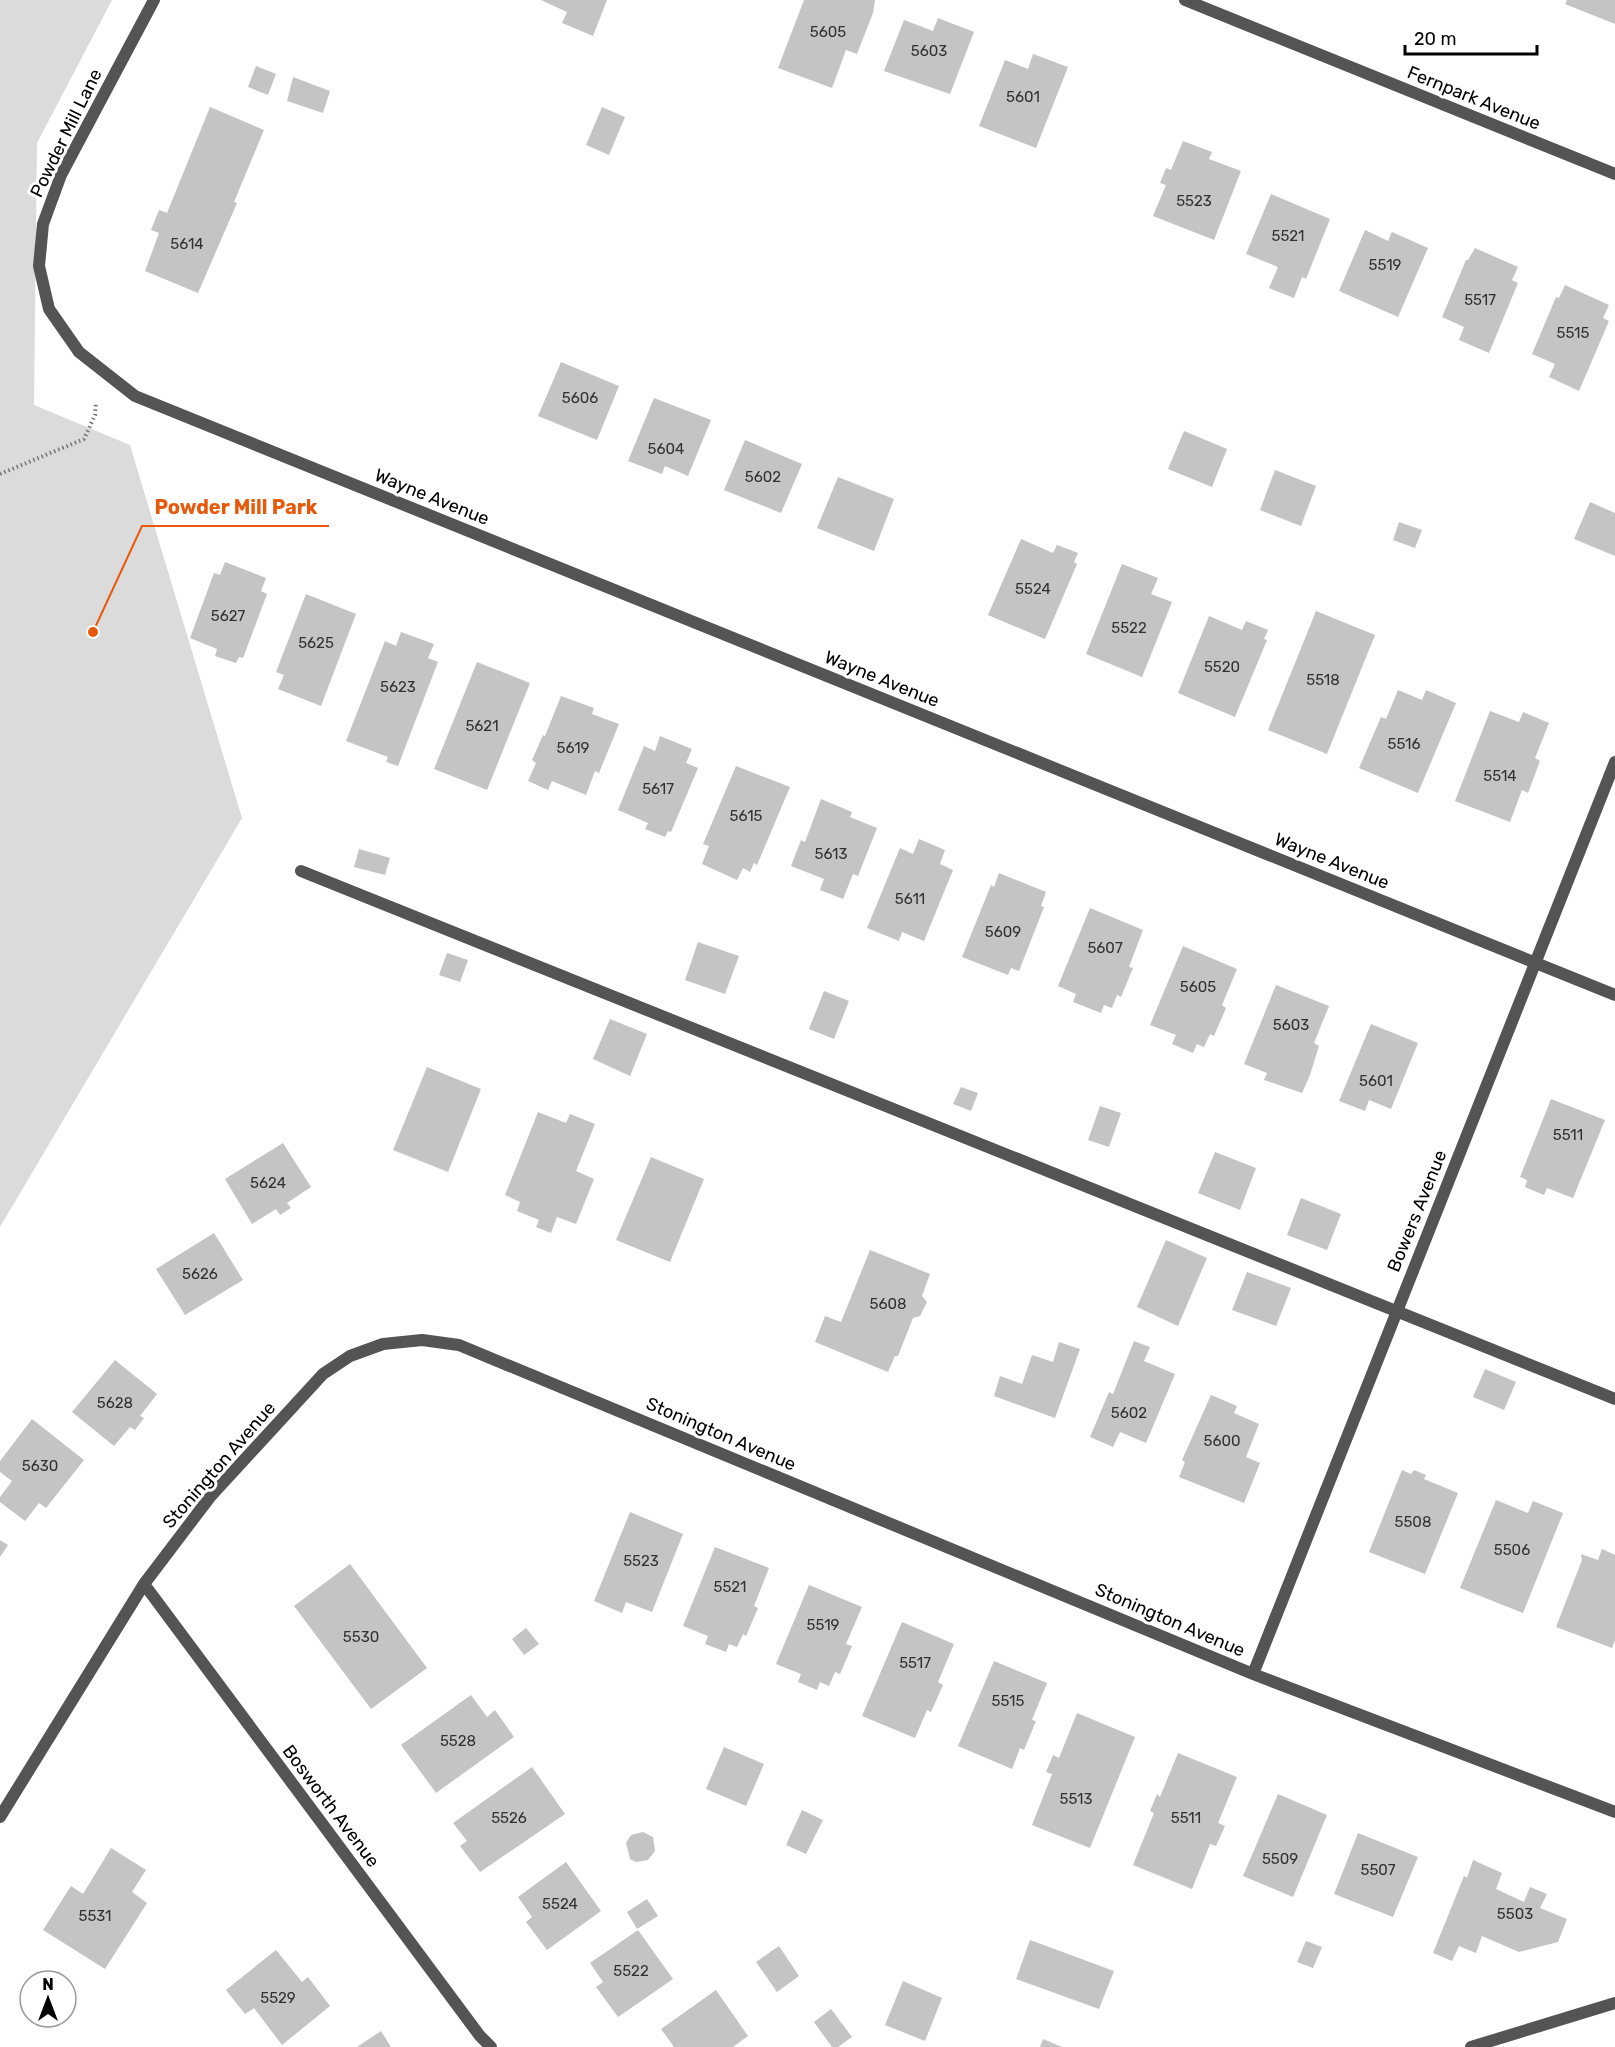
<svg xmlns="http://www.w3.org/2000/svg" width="1615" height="2047" font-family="Rubik,sans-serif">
	<rect width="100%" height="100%" fill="#fff"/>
	<path fill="#dbdbdb" d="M0,0H112L37,143L34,405L130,445L242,818L0,1227Z"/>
	<path fill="#c4c4c4" d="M541,0H607L593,36L562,23L567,12Z
		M804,0H875L873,13L857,54L846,50L832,88L778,68Z
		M1567,0H1615V24L1565,4Z
		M938,18L974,32L950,94L884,71L904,20L933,31Z
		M1033,54L1068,67L1036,148L979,126L1005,60L1028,69Z
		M256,66L276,74L268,95L248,87Z
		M293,77L330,91L323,113L287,101Z
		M210,107L264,130L234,202L237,203L198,293L145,271L159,233L151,230L159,210L167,213Z
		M602,107L625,117L609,155L586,145Z
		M1183,141L1212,152L1209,159L1241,171L1214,240L1153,216L1166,185L1160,183L1166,168L1171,170Z
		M1271,194L1330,219L1306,279L1302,277L1294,298L1269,288L1278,267L1246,254Z
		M1365,230L1388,241L1392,232L1428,248L1398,317L1339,291Z
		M1475,248L1518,267L1512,280L1518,283L1489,353L1459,340L1464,327L1442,317L1466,260H1468Z
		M1565,285L1609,305L1603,318L1609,321L1579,391L1549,377L1555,364L1532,354L1556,297L1559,298Z
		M561,362L619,386L597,440L538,416Z
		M654,398L711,420L688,476L665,466L662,474L628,461Z
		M1184,431L1227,449L1212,487L1168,469Z
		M745,440L802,464L781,513L724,490Z
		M1275,470L1316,486L1301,526L1260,510Z
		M838,477L894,499L874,551L817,528Z
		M1590,502L1615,513V556L1574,539Z
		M1399,522L1422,530L1415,548L1393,540Z
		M1021,539L1053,553L1057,545L1078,553L1074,562L1077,564L1045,639L988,615Z
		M225,562L266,578L261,591L267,594L243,658L239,657L236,663L215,656L217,649L190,638L214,573L220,575Z
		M1122,564L1158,578L1151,594L1172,602L1142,677L1086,654Z
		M306,594L356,614L321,706L278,689L284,675L276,672Z
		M1316,611L1375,635L1327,754L1268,730Z
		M1209,616L1242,630L1246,621L1268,630L1264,639L1267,640L1235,717L1178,693Z
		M401,632L434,644L428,658L438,662L398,766L386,762L388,757L346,741L385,641L396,646Z
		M477,662L530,683L487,790L434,769Z
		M1398,690L1422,700L1426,690L1456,703L1418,793L1359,768L1381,717L1386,719Z
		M561,696L594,708L592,714L619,724L599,773L595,771L586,795L552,781L548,790L528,781L536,763L532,760L543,735L545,736Z
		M1490,711L1519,722L1523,712L1549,723L1535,758L1540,761L1528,793L1522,790L1510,822L1455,801Z
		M660,736L692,749L686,763L698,768L671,832L668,831L665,837L645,829L648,823L618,810L644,746L655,751Z
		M736,766L790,787L757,865L754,863L750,872L743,868L737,880L702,864L709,846L703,844Z
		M821,799L852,812L850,817L877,828L858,876L853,874L843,899L820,890L824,879L791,866L801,840L805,842Z
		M919,839L945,850L940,864L953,870L924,941L902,932L899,941L867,928L900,848L913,854Z
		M359,849L390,858L385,875L354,867Z
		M999,873L1046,892L1041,906L1044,907L1019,971L1011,968L1008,975L962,957L991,885L994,887Z
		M1090,908L1143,930L1129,967L1133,968L1121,997L1117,995L1112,1008L1104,1005L1101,1013L1073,1002L1076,994L1058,986Z
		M698,942L739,956L725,994L685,980Z
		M1183,946L1237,969L1222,1005L1226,1008L1214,1036L1210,1034L1204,1047L1197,1044L1193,1053L1172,1044L1176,1035L1150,1025Z
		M447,953L468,960L460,982L439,975Z
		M1276,985L1329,1006L1314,1043L1319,1046L1310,1075L1302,1093L1264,1080L1267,1073L1244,1064Z
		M824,991L849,1001L834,1039L809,1029Z
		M610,1019L647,1034L630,1076L593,1059Z
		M1371,1024L1418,1043L1391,1109L1369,1100L1365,1111L1339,1101Z
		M427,1067L481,1089L448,1172L393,1150Z
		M961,1087L978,1093L971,1111L953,1104Z
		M1551,1099L1605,1120L1573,1198L1547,1188L1544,1195L1525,1187L1527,1180L1520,1177Z
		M1100,1106L1121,1113L1109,1147L1088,1140Z
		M538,1112L566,1123L570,1114L595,1124L576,1171L594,1179L576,1224L557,1217L551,1233L536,1227L539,1220L517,1211L520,1202L505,1195Z
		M283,1143L311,1187L287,1203L291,1208L280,1215L276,1209L252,1224L225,1179Z
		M1215,1152L1256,1168L1240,1210L1198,1193Z
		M651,1157L704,1179L670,1262L616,1240Z
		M1301,1198L1341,1214L1327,1250L1287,1235Z
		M214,1233L243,1280L185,1315L156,1269Z
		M1166,1240L1207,1258L1178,1326L1137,1307Z
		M870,1250L930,1274L922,1296L927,1302L920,1316L913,1318L898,1356H895L888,1372L815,1342L825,1316L841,1322Z
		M1247,1272L1291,1288L1276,1326L1232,1310Z
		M1134,1341L1150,1347L1144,1361L1175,1374L1146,1443L1120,1432L1113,1447L1090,1437L1109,1392L1113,1394Z
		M1059,1342L1080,1349L1055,1418L994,1396L1000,1376L1022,1384L1032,1355L1053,1362Z
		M115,1360L157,1394L140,1416L144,1418L135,1430L130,1427L114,1446L72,1412Z
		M1485,1369L1516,1382L1504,1410L1473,1397Z
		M1211,1395L1237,1406L1234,1413L1259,1424L1246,1457L1260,1463L1244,1503L1179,1477L1185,1462L1182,1460Z
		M32,1419L84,1460L46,1508L39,1503L25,1521L0,1502V1497L12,1481L0,1472V1461Z
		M1402,1470L1411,1474L1414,1470L1426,1475L1424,1479L1458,1493L1425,1574L1369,1552Z
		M1496,1500L1528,1513L1533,1501L1563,1513L1523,1613L1460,1588Z
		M630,1512L683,1534L652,1612L626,1602L622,1613L594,1601Z
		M0,1540L8,1545L0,1557Z
		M715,1547L769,1568L754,1606L758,1608L746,1636L743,1634L737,1647L729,1644L726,1652L705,1644L708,1636L683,1626Z
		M1602,1549L1615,1555V1640L1612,1648L1556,1627L1582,1560L1581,1554L1598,1560Z
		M350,1564L427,1668L371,1709L294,1606Z
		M809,1585L862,1607L846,1644L852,1646L840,1674L835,1672L829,1686L820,1682L817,1690L798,1682L801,1674L776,1664Z
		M902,1622L954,1644L938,1682L943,1685L931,1712L927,1710L915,1738L862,1716Z
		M526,1628L539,1644L524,1655L512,1639Z
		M994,1661L1047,1683L1032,1720L1036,1721L1024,1750L1020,1748L1012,1769L958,1746Z
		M471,1695L487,1717L495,1710L514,1737L436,1793L401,1745Z
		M1077,1713L1135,1737L1090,1848L1032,1825L1052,1774L1046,1772L1053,1755L1059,1758Z
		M724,1747L764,1764L746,1806L706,1789Z
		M1178,1753L1237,1777L1218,1823L1225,1826L1216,1846L1210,1844L1192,1889L1133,1865L1154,1813L1150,1811L1157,1794L1160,1797Z
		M532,1767L565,1814L480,1872L460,1846L467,1841L453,1823Z
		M1278,1794L1327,1815L1293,1897L1243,1876Z
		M802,1810L823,1820L806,1854L786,1845Z
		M643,1832L653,1837L655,1851L648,1860L636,1862L630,1859L626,1843L631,1835Z
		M1358,1833L1418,1857L1393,1917L1334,1894Z
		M111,1848L146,1870L132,1892L147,1903L105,1969L43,1930L71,1886L83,1894Z
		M1473,1860L1502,1873L1496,1889L1524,1902L1530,1887L1547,1894L1540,1908L1567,1919L1558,1942L1519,1952L1482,1936L1476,1953L1459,1946L1452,1961L1433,1953L1464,1876L1467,1878Z
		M566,1862L601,1911L547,1950L526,1922L532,1917L518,1897Z
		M647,1899L658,1916L637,1929L627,1912Z
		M638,1930L673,1979L618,2017L596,1987L603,1982L590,1963Z
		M1030,1940L1114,1971L1099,2009L1016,1979Z
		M1306,1941L1322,1947L1313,1968L1297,1962Z
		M779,1946L799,1976L777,1992L756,1962Z
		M276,1950L302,1982L308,1977L330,2006L282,2045L254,2008L245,2014L226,1990Z
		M903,1981L942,1998L925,2041L885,2025Z
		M716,1990L748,2036L733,2047H674L661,2029Z
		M831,2009L852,2037L838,2047H832L814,2022Z
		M381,2031L391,2047H357Z
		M1043,2039L1062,2047H1040Z"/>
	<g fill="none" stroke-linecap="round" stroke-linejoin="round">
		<path stroke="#767676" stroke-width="4" stroke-dasharray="1.5 3" stroke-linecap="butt" d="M0,474L84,439L95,415L96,402"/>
		<path stroke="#545454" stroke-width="12" d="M301,871L1615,1399"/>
		<path stroke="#545454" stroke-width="12" d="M154,0L61,175L43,224L39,266L49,309L79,352L135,396L1615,995
			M1185,0L1615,174
			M144,1584L480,2036L491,2047
			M1253,1674L1615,762
			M0,1817L144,1584L210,1497L323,1374L350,1356L383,1344L422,1340L459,1345L1253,1674L1615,1812
			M1471,2047L1615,2003"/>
	</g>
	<g text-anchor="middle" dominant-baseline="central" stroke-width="6" stroke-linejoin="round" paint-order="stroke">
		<g font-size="15" fill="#313131">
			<text x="828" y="32">5605</text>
			<text x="929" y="51">5603</text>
			<text x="1023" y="97">5601</text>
			<text x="1194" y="201">5523</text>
			<text x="1288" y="236">5521</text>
			<text x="187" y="244">5614</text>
			<text x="1385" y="265">5519</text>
			<text x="1480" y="300">5517</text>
			<text x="1573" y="333">5515</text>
			<text x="580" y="398">5606</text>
			<text x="666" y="449">5604</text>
			<text x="763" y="477">5602</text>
			<text x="1033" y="589">5524</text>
			<text x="228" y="616">5627</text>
			<text x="1129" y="628">5522</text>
			<text x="316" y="643">5625</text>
			<text x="1222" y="667">5520</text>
			<text x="1323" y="680">5518</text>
			<text x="398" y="687">5623</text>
			<text x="482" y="726">5621</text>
			<text x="1404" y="744">5516</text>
			<text x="573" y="748">5619</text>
			<text x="1500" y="776">5514</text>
			<text x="658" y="789">5617</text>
			<text x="746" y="816">5615</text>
			<text x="831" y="854">5613</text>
			<text x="910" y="899">5611</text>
			<text x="1003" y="932">5609</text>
			<text x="1105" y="948">5607</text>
			<text x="1198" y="987">5605</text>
			<text x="1291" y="1025">5603</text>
			<text x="1376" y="1081">5601</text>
			<text x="1568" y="1135">5511</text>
			<text x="268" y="1183">5624</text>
			<text x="200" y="1274">5626</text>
			<text x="888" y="1304">5608</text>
			<text x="115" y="1403">5628</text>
			<text x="1129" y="1413">5602</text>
			<text x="1222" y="1441">5600</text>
			<text x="40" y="1466">5630</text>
			<text x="1413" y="1522">5508</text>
			<text x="1512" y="1550">5506</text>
			<text x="641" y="1561">5523</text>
			<text x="730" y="1587">5521</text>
			<text x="823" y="1625">5519</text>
			<text x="361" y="1637">5530</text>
			<text x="915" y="1663">5517</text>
			<text x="1008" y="1701">5515</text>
			<text x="458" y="1741">5528</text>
			<text x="1076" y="1799">5513</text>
			<text x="509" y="1818">5526</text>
			<text x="1186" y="1818">5511</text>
			<text x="1280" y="1859">5509</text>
			<text x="1378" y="1870">5507</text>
			<text x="560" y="1904">5524</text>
			<text x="1515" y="1914">5503</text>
			<text x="95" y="1916">5531</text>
			<text x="631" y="1971">5522</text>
			<text x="278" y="1998">5529</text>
		</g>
		<g font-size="18" fill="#000" stroke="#fff">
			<text transform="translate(1474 98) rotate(22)">Fernpark Avenue</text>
			<text transform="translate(66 133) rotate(-64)">Powder Mill Lane</text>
			<text transform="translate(432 497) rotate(22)">Wayne Avenue</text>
			<text transform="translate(882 679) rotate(22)">Wayne Avenue</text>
			<text transform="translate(1332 861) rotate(22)">Wayne Avenue</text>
			<text transform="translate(1417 1211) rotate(-68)">Bowers Avenue</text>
			<text transform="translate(721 1434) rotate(23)">Stonington Avenue</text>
			<text transform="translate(219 1465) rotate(-49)">Stonington Avenue</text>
			<text transform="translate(1170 1620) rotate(23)">Stonington Avenue</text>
			<text transform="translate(331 1806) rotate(53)">Bosworth Avenue</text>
		</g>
	</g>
	<path fill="none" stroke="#e8590c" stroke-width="2" d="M93 632L142 526H329"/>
	<circle fill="#e8590c" stroke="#fff" stroke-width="2" cx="93" cy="632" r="6"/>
	<g font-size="20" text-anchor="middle" font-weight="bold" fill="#e8590c" stroke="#fff" stroke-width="6" stroke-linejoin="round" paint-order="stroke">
		<text x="236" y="514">Powder Mill Park</text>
	</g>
	<g transform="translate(48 1999)"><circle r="28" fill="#ffffff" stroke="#999999" stroke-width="1.5"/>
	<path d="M0-4.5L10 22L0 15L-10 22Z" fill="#000000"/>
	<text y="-9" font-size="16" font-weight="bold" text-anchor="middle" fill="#000000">N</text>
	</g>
	<path d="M1405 45v9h132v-9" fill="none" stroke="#000000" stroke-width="3"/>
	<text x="1414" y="45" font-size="18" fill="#000000" stroke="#ffffff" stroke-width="4.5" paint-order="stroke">20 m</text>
</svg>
